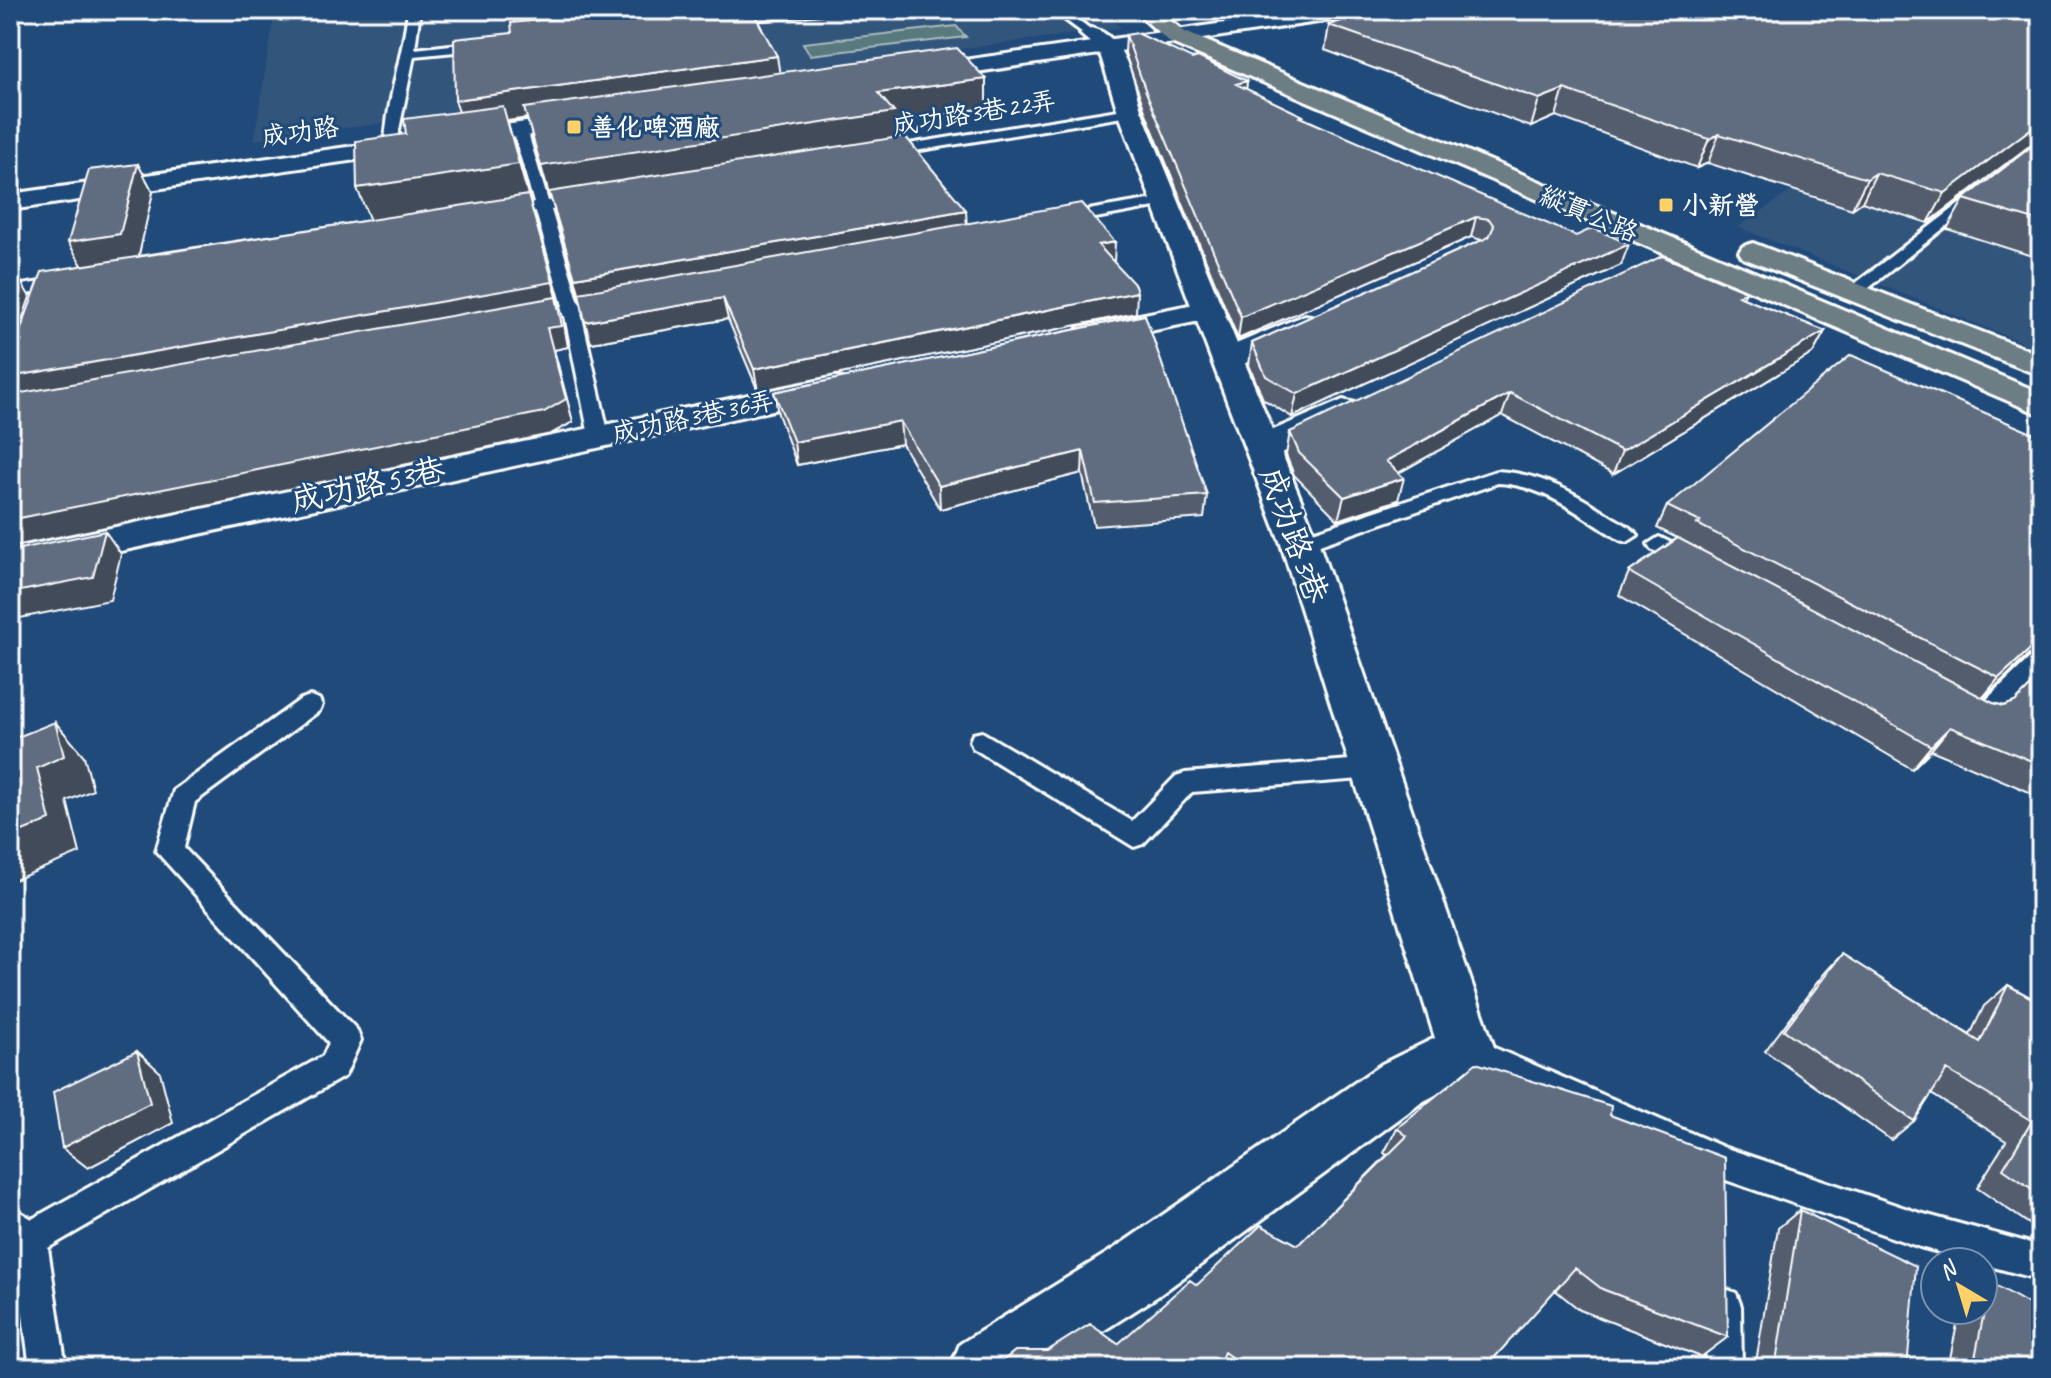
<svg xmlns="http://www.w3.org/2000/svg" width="2051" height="1378" font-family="Caveat,'LXGW WenKai TC',sans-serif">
	<rect width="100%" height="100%" fill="#1f4a7a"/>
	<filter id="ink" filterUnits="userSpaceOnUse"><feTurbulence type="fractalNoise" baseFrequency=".0125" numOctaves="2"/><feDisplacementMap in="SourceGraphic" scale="16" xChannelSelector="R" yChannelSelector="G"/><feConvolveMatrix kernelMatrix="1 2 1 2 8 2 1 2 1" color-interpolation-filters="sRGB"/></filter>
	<g filter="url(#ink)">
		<path fill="#32547c" d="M275,10H1102L1121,28L254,140Z
			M2041,21V350L1738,227Z"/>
		<path fill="#59797e" stroke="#acbcbe" stroke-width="2" d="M956,26L966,37L810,55L803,43Z"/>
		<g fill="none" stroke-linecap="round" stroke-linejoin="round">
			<defs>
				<path id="service" d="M408,10H420L415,49L486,41L492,45L486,49L414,56L399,130V148L392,152L385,148C386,102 403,56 408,10Z
					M789,10H827L821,13L726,23L720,20L726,17Z
					M1052,10H1065L1097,34L1087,36Z
					M1130,108L1135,109V115L884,156L877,152L884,148Z
					M520,126L527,130L548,201L583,196L590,200L583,204L551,210L579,303L612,297L620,302L618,306L581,313L609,436L606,440L599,442L589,436L565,316L531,322L523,317L525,313L563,306L536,212L501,217L494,213L501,209L534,203L513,130Z
					M1983,186L1990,190L1988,193L1860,295H1848L1846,292L1848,289Z
					M1166,197L1173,201L1171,204L1058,225L1050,220L1058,215Z
					M65,278L71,280V286L10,297V287Z
					M1496,471C1540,473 1576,493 1612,517C1621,522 1631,527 1638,535L1627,542L1620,540C1581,516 1544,485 1498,483L1308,549L1300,551L1289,544L1292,539Z
					M1659,537L1700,557L1703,562L1700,567H1684L1651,549L1648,544Z
					M2041,653V675L1993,723L1984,726L1963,716L1960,710L1963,704L1972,701L1982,704L2033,655Z
					M310,696L319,699L322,705L319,711L195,802L184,848L357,1030L361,1040L345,1076L48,1248L66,1368H30L14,1248L10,1245V1206L32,1219L323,1056L329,1043L156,851L174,790L301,699Z
					M982,732L1132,821L1176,776L1185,773L1375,758L1384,761L1388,768L1384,775L1375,778L1192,792L1143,844L1134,847L973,748L970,741L973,734Z
					M1467,1036L1723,1147L1920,1213L2041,1246V1280L1920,1247L1720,1178L1456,1060L1452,1050L1456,1040Z
					M1723,1288L1736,1293L1741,1306L1742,1368H1706L1705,1306L1710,1293Z"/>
				<path id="minor" d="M1209,301L1220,303L1224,310L1220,317L1090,343L1079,341L1074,334L1079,327L1090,325Z
					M1305,315L1316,317L1321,324L1316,331L1239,366L1228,369L1217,366L1212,359L1217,352Z
					M835,377L847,380L852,387L847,394L10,575V549Z
					M1343,400L1355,403L1360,410L1355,417L1276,456L1263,459L1250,456L1245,448L1250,440Z"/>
				<path id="tertiary" d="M1091,28C1127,36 1132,82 1142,112L1319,544L1495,1050L1487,1068L1422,1102L1158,1296L1045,1368H950L960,1344L1112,1250L1382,1064L1435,1038L1281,544L1118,112L1099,50L1080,34Z"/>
				<path id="secondary" d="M1316,10H1369L1359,16L915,81L907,79L904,74L907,69L915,67Z
					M590,113L599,115L602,120L599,125L10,210V194Z"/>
				<path id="primary" d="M1134,10H1157L1185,32L2041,393V415L1169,42Z
					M1753,243L2041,355V376L1743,258L1739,252L1743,246Z"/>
			</defs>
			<use href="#service" stroke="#fff" stroke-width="6"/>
			<use href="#minor" stroke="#fff" stroke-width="6"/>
			<use href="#tertiary" stroke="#fff" stroke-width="6"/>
			<use href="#secondary" stroke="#fff" stroke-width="6"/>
			<use href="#primary" stroke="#fff" stroke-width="6"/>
			<use href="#service" fill="#1f4a7a" fill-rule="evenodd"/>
			<use href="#minor" fill="#1f4a7a" fill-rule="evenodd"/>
			<use href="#tertiary" fill="#1f4a7a" fill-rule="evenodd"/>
			<use href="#secondary" fill="#1f4a7a" fill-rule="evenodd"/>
			<use href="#primary" fill="#6d7d84" fill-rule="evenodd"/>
		</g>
		<path fill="#535d6e" stroke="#fff" stroke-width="2" d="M2041,10V137L1928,223L1862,202L1852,209L1708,163L1697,168L1556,116L1531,127L1325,50L1329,25Z
			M1126,35L1192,59L1247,81L1246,89L1303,116V118L1621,265L1292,417L1263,399L1249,365L1252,343L1482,240L1471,237L1238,339L1145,111L1125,53Z
			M779,73L986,79V108L895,121L896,137L966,210V224L1114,262L1136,313L758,391L728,319L591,343L579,293L527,118L507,121L563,318L568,347L554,350L573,422L551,434L10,547V395L19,393L10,380L82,265L153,192L138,256L370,220L406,134Z
			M2041,139V259L1947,229L1964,199Z
			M1746,291L1743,298L1825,331L1813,353L1613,474L1502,415L1399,473L1398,500L1338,520L1294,475L1286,455L1290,432Z
			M1145,315L1207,495L1204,518L1094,526L1082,473L940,509L902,444L797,465L778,414L774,392Z
			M2041,437V651L2032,652L1984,698L1993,703L2004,706L2015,702L2041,676V797L1931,750L1912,769L1619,595L1629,572L1677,538L1657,528L1667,506Z
			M2041,850V892L2029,886Z
			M1842,954L1970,1035L1984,1006L2008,985L2041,1003V1232L1977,1188L2006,1141L1931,1094L1914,1121L1891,1140L1765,1051L1823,975Z
			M1610,1115L1728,1337L1701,1357L1580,1310L1555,1290L1494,1358L1511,1368H994L1047,1351L1118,1344L1197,1285L1298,1245L1387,1155L1384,1153L1397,1128Z
			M1800,1210L1907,1368H1755L1778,1228Z
			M1990,1282L2041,1368H1948L1960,1310H1983V1286Z"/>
		<path fill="#434c5a" stroke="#fff" stroke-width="2" d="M511,10H715L518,35Z
			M777,56L781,82L507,121L563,318L568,347L554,350L573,422L551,434L10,547V520L24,400L10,380V377L372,226L357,188L464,127L455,100Z
			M986,79V108L895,121L896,142L550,198L541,166L878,93Z
			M1247,81L1245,100L1236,84Z
			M1564,89L1556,116L1531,127L1539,99Z
			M2041,121V137L1928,223L1945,193Z
			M1719,134L1708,163L1697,168L1709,139Z
			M138,164L153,192L137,264L86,272L68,242Z
			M1876,173L1862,202L1852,209L1867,179Z
			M966,210L967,230L581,300L575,278Z
			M1476,217L1471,237L1238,339L1241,317Z
			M1115,242L1114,263L1098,245Z
			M1629,244L1621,265L1292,417L1297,394Z
			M21,282L30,297L10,354V313Z
			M1137,292L1136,313L758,391L754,369Z
			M723,298L728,319L591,343L585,322Z
			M1825,331L1813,353L1613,474L1622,451Z
			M1510,393L1502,415L1380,483L1386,461Z
			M900,421L902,444L797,465L794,442Z
			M1083,451L1082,473L940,509L939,486Z
			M1404,478L1398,500L1338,520L1344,497Z
			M105,531L121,554L110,600L10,620V593Z
			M2041,639V642L2032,652L1980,701L1999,678Z
			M55,722L84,756L93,790L67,801L80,853L10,882V836Z
			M1950,727L1931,750L1912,769L1931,746Z
			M137,1051L160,1072L173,1123L88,1168L62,1148Z"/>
		<path fill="#606c80" stroke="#fff" stroke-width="2" d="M637,10H752L777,56L455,100L454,39L512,33L511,23Z
			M1375,10H2041V121L1945,193L1876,173L1867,179L1719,134L1709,139L1564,89L1539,99L1329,25Z
			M1137,33L1192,59L1198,57L1247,81L1236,84L1303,116L1300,117L1576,236L1593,228L1629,244L1297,394L1266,376L1252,343L1489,237L1494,226L1489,219L1476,217L1241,317L1146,92L1126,35Z
			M957,48L986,79L878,93L894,112L541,166L524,108Z
			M503,106L519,164L357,188L356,141L406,134L404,119Z
			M905,136L966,210L575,278L549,192Z
			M2041,139V222L1964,199Z
			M138,164L120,234L68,242L89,170Z
			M528,195L553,282L10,377V373L21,342L15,345L42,272Z
			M1081,203L1115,242L1098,245L1135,285L1137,292L754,369L723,298L585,322L579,293Z
			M1662,256L1746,291L1738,296L1825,331L1622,451L1510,393L1386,461L1404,478L1344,497L1299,453L1290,432Z
			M21,282L10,313V284Z
			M556,297L562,326L547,328L566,399L544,412L10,520V395Z
			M1145,315L1207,495L1095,503L1083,451L939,486L900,421L794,442L774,392Z
			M1851,355L2041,437V639L1999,678L1697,524L1700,522L1667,506Z
			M105,531L93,577L10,593V551Z
			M1678,538L1993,703L2004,706L2015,702L2041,676V765L1950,727L1931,746L1629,572Z
			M55,722L64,756L37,768L50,820L10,836V740Z
			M1842,954L1980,1042L2008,985L2041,1003V1195L2003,1169L2032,1121L1947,1070L1914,1121L1784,1030Z
			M137,1051L150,1103L62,1148L53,1092Z
			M1476,1063L1611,1106L1610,1115L1725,1158L1728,1337L1602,1289L1575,1268L1494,1358L1511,1368H1246L1224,1352L1218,1368H994L1015,1351H1047L1090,1324L1118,1344L1190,1280L1197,1285L1261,1225L1298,1245L1407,1136L1397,1128Z
			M1800,1210L1916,1266L1907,1368H1775Z
			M1990,1282L2041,1311V1368H1973Z"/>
	</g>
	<g fill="#ffd166" stroke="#1f4a7a" stroke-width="3">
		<rect x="566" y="119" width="16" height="16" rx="4"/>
		<rect x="1658" y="197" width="16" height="16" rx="4"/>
	</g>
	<g text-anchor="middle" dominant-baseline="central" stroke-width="6" stroke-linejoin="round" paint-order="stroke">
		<g font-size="26" fill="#fff" stroke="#1f4a7a">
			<text transform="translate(974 113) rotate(-9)">成功路3巷22弄</text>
			<text transform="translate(300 132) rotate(-8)">成功路</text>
			<text transform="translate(1589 214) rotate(23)">縱貫公路</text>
			<text transform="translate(693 417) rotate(-12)">成功路3巷36弄</text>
		</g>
		<g font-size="26" font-weight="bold" fill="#fff" stroke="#1f4a7a" text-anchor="start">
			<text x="590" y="127">善化啤酒廠</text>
			<text x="1682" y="205">小新營</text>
		</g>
		<g font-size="32" fill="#fff" stroke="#1f4a7a">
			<text transform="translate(368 485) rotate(-12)">成功路53巷</text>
			<text transform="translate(1294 535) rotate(70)">成功路3巷</text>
		</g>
	</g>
	<rect width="2051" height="1378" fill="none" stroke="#1f4a7a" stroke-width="40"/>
	<rect x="20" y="20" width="2011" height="1338" fill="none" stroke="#fff" stroke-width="3" filter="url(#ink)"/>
	<g transform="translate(1959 1286) rotate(322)"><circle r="38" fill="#1f4a7a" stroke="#7992af" stroke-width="2"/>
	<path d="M0-6L14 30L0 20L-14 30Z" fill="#ffd166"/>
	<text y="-12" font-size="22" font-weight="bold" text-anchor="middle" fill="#ffffff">N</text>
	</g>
</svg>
